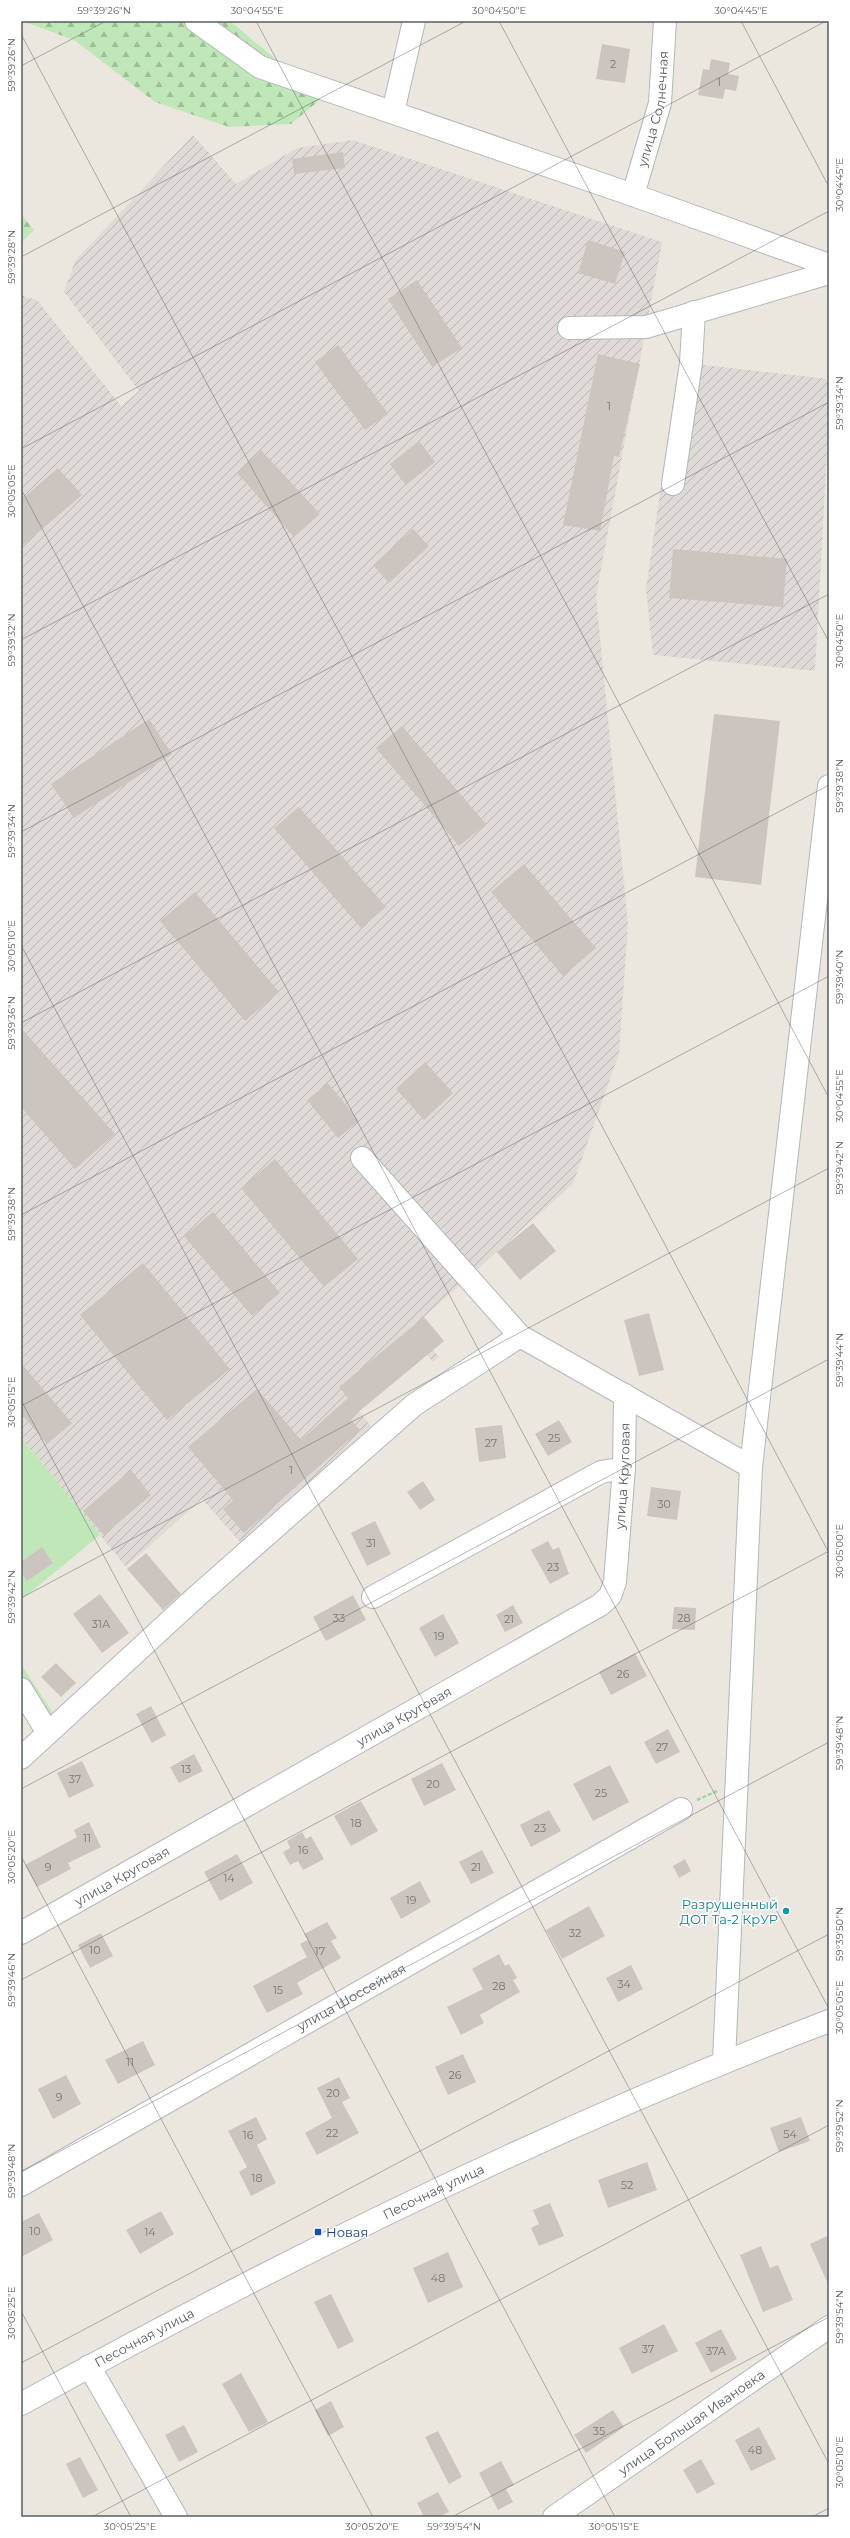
<svg xmlns="http://www.w3.org/2000/svg" width="850" height="2538" font-family="Montserrat,sans-serif">
	<defs>
		<pattern id="industrial-furrows" width="10" height="10" patternUnits="userSpaceOnUse"><rect width="10" height="10" fill="#dfdad6"/><path d="M-1 1l2-2M0 10L10 0M9 11l2-2" fill="none" stroke="#b8b4b1"/></pattern>
		<pattern id="forest-firs" width="22" height="20" patternUnits="userSpaceOnUse"><rect width="22" height="20" fill="#bfe7b7"/><path d="M5 1l3.5 6h-7zM16 11l3.5 6h-7z" fill="#9ebe98"/></pattern>
	</defs>
	<rect width="100%" height="100%" fill="#ece7de"/>
	<path fill="url(#industrial-furrows)" d="M193,135L236,184L297,148L353,140L662,242L596,596L628,924L619,1054L573,1184L424,1317L444,1341L433,1350L439,1357L433,1362L427,1355L359,1411L371,1426L241,1543L202,1499L126,1567L21,1438V295L37,300L121,406L139,391L64,292L75,261Z
		M679,362L829,379V418L815,671L653,655L646,589Z"/>
	<path fill="#bfe7b7" d="M21,1438L100,1535L21,1600Z
		M21,1664L53,1713L35,1731L21,1708Z"/>
	<path fill="url(#forest-firs)" d="M22,21H230L322,98L291,124L229,127L155,102L74,40Z
		M21,214L34,230L21,243Z"/>
	<path fill="#ccc5bf" d="M602,44L630,49L625,83L596,79Z
		M711,59L730,63L728,74L739,76L736,91L725,89L723,99L698,95L703,69L709,70Z
		M343,152L345,168L294,174L292,159Z
		M588,240L625,252L615,284L578,273Z
		M417,280L462,348L432,367L388,299Z
		M338,345L388,414L365,430L315,362Z
		M598,354L640,364L619,457L614,456L600,531L563,525Z
		M419,441L435,462L406,485L390,464Z
		M261,450L320,514L294,537L237,473Z
		M58,468L82,495L21,547V500Z
		M413,529L429,546L389,583L373,565Z
		M673,549L787,559L783,607L669,598Z
		M714,714L780,721L761,885L695,877Z
		M149,719L172,754L74,818L51,784Z
		M402,726L486,824L459,846L376,748Z
		M299,807L386,907L361,928L274,828Z
		M524,864L596,948L563,976L491,892Z
		M195,892L279,992L245,1021L160,921Z
		M21,1028L115,1134L75,1169L21,1107Z
		M425,1062L453,1093L424,1120L396,1089Z
		M328,1083L359,1121L338,1138L307,1100Z
		M275,1159L358,1259L324,1287L241,1188Z
		M213,1212L280,1293L252,1316L184,1236Z
		M533,1223L556,1251L520,1280L497,1252Z
		M143,1263L230,1369L167,1420L80,1315Z
		M649,1313L664,1370L639,1376L624,1320Z
		M424,1317L444,1341L350,1419L360,1430L244,1533L223,1509L233,1500L188,1447L257,1389L301,1440L348,1398L339,1387Z
		M21,1363L72,1423L47,1444L21,1413Z
		M559,1420L572,1442L548,1456L535,1434Z
		M502,1425L506,1458L479,1462L475,1428Z
		M131,1470L151,1495L104,1535L83,1511Z
		M423,1481L435,1500L420,1510L407,1492Z
		M651,1487L681,1491L677,1520L647,1516Z
		M375,1521L391,1554L367,1566L351,1533Z
		M548,1541L553,1550L559,1547L569,1574L550,1584L531,1550Z
		M42,1547L53,1563L27,1581L21,1572V1562Z
		M146,1553L181,1594L163,1610L127,1569Z
		M100,1594L129,1633L102,1653L73,1614Z
		M353,1595L366,1620L326,1641L313,1617Z
		M513,1605L523,1623L505,1632L496,1615Z
		M674,1607L696,1608L695,1630L672,1629Z
		M443,1614L459,1643L435,1657L419,1628Z
		M635,1653L647,1676L611,1695L599,1672Z
		M56,1663L76,1683L61,1697L41,1677Z
		M151,1706L166,1735L152,1743L136,1714Z
		M668,1729L680,1752L656,1764L644,1742Z
		M194,1754L203,1771L179,1783L170,1767Z
		M82,1761L94,1786L69,1798L57,1773Z
		M442,1763L456,1790L424,1806L411,1779Z
		M610,1765L629,1802L593,1821L573,1784Z
		M361,1801L378,1831L351,1846L334,1816Z
		M549,1810L561,1831L531,1847L520,1825Z
		M89,1822L101,1847L68,1863L71,1869L37,1887L25,1865L77,1837L74,1830Z
		M302,1832L306,1839L311,1836L324,1859L303,1870L298,1861L290,1865L283,1852L290,1848L287,1841Z
		M482,1850L494,1873L471,1884L459,1862Z
		M237,1854L253,1883L220,1901L204,1872Z
		M685,1859L691,1871L679,1878L673,1866Z
		M420,1881L431,1902L401,1919L390,1898Z
		M589,1906L605,1936L562,1959L546,1930Z
		M327,1922L337,1938L331,1941L341,1958L297,1983L303,1994L267,2013L253,1986L307,1957L300,1944L308,1940L304,1934Z
		M101,1933L113,1956L90,1968L78,1945Z
		M499,1954L505,1966L509,1964L517,1978L513,1980L520,1992L480,2015L484,2023L461,2035L447,2007L483,1989L472,1969Z
		M631,1965L643,1989L618,2002L606,1978Z
		M143,2041L155,2065L118,2084L105,2060Z
		M463,2054L476,2082L448,2095L435,2067Z
		M66,2075L81,2104L53,2119L38,2089Z
		M339,2077L350,2098L342,2102L359,2133L317,2155L305,2133L332,2118L317,2088Z
		M256,2117L267,2139L257,2145L276,2183L251,2196L239,2172L247,2167L228,2131Z
		M801,2117L810,2141L779,2152L770,2128Z
		M647,2162L657,2190L608,2208L598,2180Z
		M550,2203L564,2236L539,2246L531,2228L539,2224L533,2210Z
		M161,2211L174,2234L140,2254L126,2230Z
		M39,2213L53,2240L21,2257V2222Z
		M829,2235V2286L810,2244Z
		M761,2246L770,2268L778,2265L793,2300L763,2312L740,2255Z
		M448,2252L463,2287L428,2303L413,2268Z
		M331,2294L354,2341L338,2349L314,2302Z
		M664,2324L678,2351L632,2374L619,2348Z
		M721,2329L737,2359L711,2373L695,2343Z
		M241,2373L268,2422L249,2432L222,2384Z
		M331,2401L344,2427L328,2436L315,2410Z
		M613,2410L624,2427L586,2453L574,2435Z
		M184,2425L198,2452L179,2462L165,2435Z
		M759,2427L776,2459L751,2471L735,2440Z
		M438,2431L462,2477L449,2484L425,2437Z
		M80,2457L98,2490L83,2498L66,2464Z
		M701,2459L715,2484L697,2494L683,2470Z
		M501,2461L514,2485L506,2489L513,2502L498,2510L479,2473Z
		M438,2492L449,2512L438,2517H424L417,2503Z"/>
	<g fill="none" stroke-linecap="round" stroke-linejoin="round">
		<defs>
			<g id="minor">
				<path d="M196,21L260,67L633,195L829,265"/>
				<path d="M393,112L414,21"/>
				<path id="s1" d="M633,195L660,103L665,21"/>
				<path d="M569,328L646,327L829,273"/>
				<path d="M673,484L691,363L694,312"/>
				<path d="M362,1158L520,1336"/>
				<path d="M373,1597L601,1472L624,1468"/>
				<path d="M21,1689L48,1733"/>
				<path d="M21,1758L196,1597L414,1405L520,1336L751,1467"/>
				<path id="s2" d="M21,1933L600,1605L610,1596L615,1582L624,1468L625,1395"/>
				<path d="M724,2061L751,1467L829,786"/>
				<path id="s3" d="M21,2185L681,1809"/>
				<path d="M89,2366L176,2517"/>
				<path id="s4" d="M21,2404C282,2260 551,2127 829,2021"/>
				<path id="s5" d="M554,2517L829,2327"/>
			</g>
		</defs>
		<use href="#minor" stroke="#b1b7bb" stroke-width="24"/>
		<path stroke="#99da9f" stroke-width="2.5" stroke-dasharray="4 2" stroke-linecap="butt" d="M697,1800L717,1791"/>
		<use href="#minor" stroke="#fff" stroke-width="22"/>
	</g>
	<path fill="none" stroke="#575d61" stroke-width="1" stroke-opacity="0.45" d="M256,21L829,1098M499,21L829,642M741,21L829,187M21,34L829,1553M21,66L106,21M21,257L466,21M21,449L826,21M21,489L829,2009M21,640L829,211M21,832L829,402M21,945L829,2464M21,1023L829,594M21,1215L829,785M21,1400L615,2517M21,1406L829,976M21,1598L829,1168M21,1789L829,1359M21,1856L373,2517M21,1980L829,1551M21,2172L829,1742M21,2311L131,2517M21,2363L829,1934M92,2517L829,2125M452,2517L829,2317M812,2517L829,2508"/>
	<circle fill="#0f9aa8" stroke="#fff" stroke-width="1.5" cx="786" cy="1911" r="4"/>
	<rect fill="#1a4fb4" stroke="#fff" stroke-width="1.5" x="314" y="2228" width="8" height="8" rx="2"/>
	<g text-anchor="middle" dominant-baseline="central" stroke-width="3" stroke-linejoin="round" paint-order="stroke">
		<g font-size="11" fill="#747778">
			<text x="613" y="64">2</text>
			<text x="719" y="82">1</text>
			<text x="609" y="406">1</text>
			<text x="554" y="1438">25</text>
			<text x="491" y="1443">27</text>
			<text x="291" y="1470">1</text>
			<text x="664" y="1504">30</text>
			<text x="371" y="1543">31</text>
			<text x="553" y="1567">23</text>
			<text x="339" y="1618">33</text>
			<text x="684" y="1618">28</text>
			<text x="509" y="1619">21</text>
			<text x="101" y="1624">31А</text>
			<text x="439" y="1636">19</text>
			<text x="623" y="1674">26</text>
			<text x="662" y="1747">27</text>
			<text x="186" y="1769">13</text>
			<text x="75" y="1779">37</text>
			<text x="433" y="1784">20</text>
			<text x="601" y="1793">25</text>
			<text x="356" y="1823">18</text>
			<text x="540" y="1828">23</text>
			<text x="87" y="1838">11</text>
			<text x="303" y="1850">16</text>
			<text x="48" y="1867">9</text>
			<text x="476" y="1867">21</text>
			<text x="229" y="1878">14</text>
			<text x="411" y="1900">19</text>
			<text x="575" y="1933">32</text>
			<text x="95" y="1950">10</text>
			<text x="320" y="1951">17</text>
			<text x="624" y="1984">34</text>
			<text x="499" y="1986">28</text>
			<text x="278" y="1990">15</text>
			<text x="130" y="2062">11</text>
			<text x="455" y="2075">26</text>
			<text x="333" y="2093">20</text>
			<text x="59" y="2097">9</text>
			<text x="332" y="2133">22</text>
			<text x="790" y="2134">54</text>
			<text x="248" y="2135">16</text>
			<text x="257" y="2178">18</text>
			<text x="627" y="2185">52</text>
			<text x="35" y="2231">10</text>
			<text x="150" y="2232">14</text>
			<text x="438" y="2278">48</text>
			<text x="648" y="2349">37</text>
			<text x="716" y="2351">37А</text>
			<text x="599" y="2431">35</text>
			<text x="755" y="2450">48</text>
		</g>
		<g font-size="13" fill="#575d61" stroke="#fff">
			<text stroke="none"><textPath href="#s1" startOffset="89">улица Солнечная</textPath></text>
			<text stroke="none"><textPath href="#s2" startOffset="800">улица Круговая</textPath></text>
			<text stroke="none"><textPath href="#s2" startOffset="440">улица Круговая</textPath></text>
			<text stroke="none"><textPath href="#s2" startOffset="116">улица Круговая</textPath></text>
			<text stroke="none"><textPath href="#s3" startOffset="380">улица Шоссейная</textPath></text>
			<text stroke="none"><textPath href="#s4" startOffset="464">Песочная улица</textPath></text>
			<text stroke="none"><textPath href="#s4" startOffset="140">Песочная улица</textPath></text>
			<text stroke="none"><textPath href="#s5" startOffset="167">улица Большая Ивановка</textPath></text>
		</g>
		<g font-size="13" fill="#0d838f" stroke="#fff" text-anchor="end">
			<text x="778" y="1904">Разрушенный<tspan x="778" dy="15">ДОТ Та-2 КрУР</tspan></text>
		</g>
		<g font-size="13" fill="#164399" stroke="#fff" text-anchor="start">
			<text x="326" y="2232">Новая</text>
		</g>
	</g>
	<rect width="850" height="2538" fill="none" stroke="#ffffff" stroke-width="44"/>
	<rect x="22" y="22" width="806" height="2494" fill="none" stroke="#575d61" stroke-width="1.5"/>
	<g font-size="10" text-anchor="middle" fill="#575d61">
		<text x="104" y="14">59°39'26"N</text>
		<text x="257" y="14">30°04'55"E</text>
		<text x="499" y="14">30°04'50"E</text>
		<text x="741" y="14">30°04'45"E</text>
		<text transform="translate(11 65) rotate(-90)" y="4">59°39'26"N</text>
		<text transform="translate(839 185) rotate(-90)" y="4">30°04'45"E</text>
		<text transform="translate(11 257) rotate(-90)" y="4">59°39'28"N</text>
		<text transform="translate(839 403) rotate(-90)" y="4">59°39'34"N</text>
		<text transform="translate(11 491) rotate(-90)" y="4">30°05'05"E</text>
		<text transform="translate(11 640) rotate(-90)" y="4">59°39'32"N</text>
		<text transform="translate(839 641) rotate(-90)" y="4">30°04'50"E</text>
		<text transform="translate(839 786) rotate(-90)" y="4">59°39'38"N</text>
		<text transform="translate(11 831) rotate(-90)" y="4">59°39'34"N</text>
		<text transform="translate(11 946) rotate(-90)" y="4">30°05'10"E</text>
		<text transform="translate(839 977) rotate(-90)" y="4">59°39'40"N</text>
		<text transform="translate(11 1023) rotate(-90)" y="4">59°39'36"N</text>
		<text transform="translate(839 1096) rotate(-90)" y="4">30°04'55"E</text>
		<text transform="translate(839 1168) rotate(-90)" y="4">59°39'42"N</text>
		<text transform="translate(11 1214) rotate(-90)" y="4">59°39'38"N</text>
		<text transform="translate(839 1360) rotate(-90)" y="4">59°39'44"N</text>
		<text transform="translate(11 1402) rotate(-90)" y="4">30°05'15"E</text>
		<text transform="translate(839 1551) rotate(-90)" y="4">30°05'00"E</text>
		<text transform="translate(11 1597) rotate(-90)" y="4">59°39'42"N</text>
		<text transform="translate(839 1743) rotate(-90)" y="4">59°39'48"N</text>
		<text transform="translate(11 1857) rotate(-90)" y="4">30°05'20"E</text>
		<text transform="translate(839 1934) rotate(-90)" y="4">59°39'50"N</text>
		<text transform="translate(11 1980) rotate(-90)" y="4">59°39'46"N</text>
		<text transform="translate(839 2007) rotate(-90)" y="4">30°05'05"E</text>
		<text transform="translate(839 2126) rotate(-90)" y="4">59°39'52"N</text>
		<text transform="translate(11 2171) rotate(-90)" y="4">59°39'48"N</text>
		<text transform="translate(11 2313) rotate(-90)" y="4">30°05'25"E</text>
		<text transform="translate(839 2317) rotate(-90)" y="4">59°39'54"N</text>
		<text transform="translate(839 2462) rotate(-90)" y="4">30°05'10"E</text>
		<text x="130" y="2530">30°05'25"E</text>
		<text x="372" y="2530">30°05'20"E</text>
		<text x="454" y="2530">59°39'54"N</text>
		<text x="614" y="2530">30°05'15"E</text>
	</g>
</svg>
